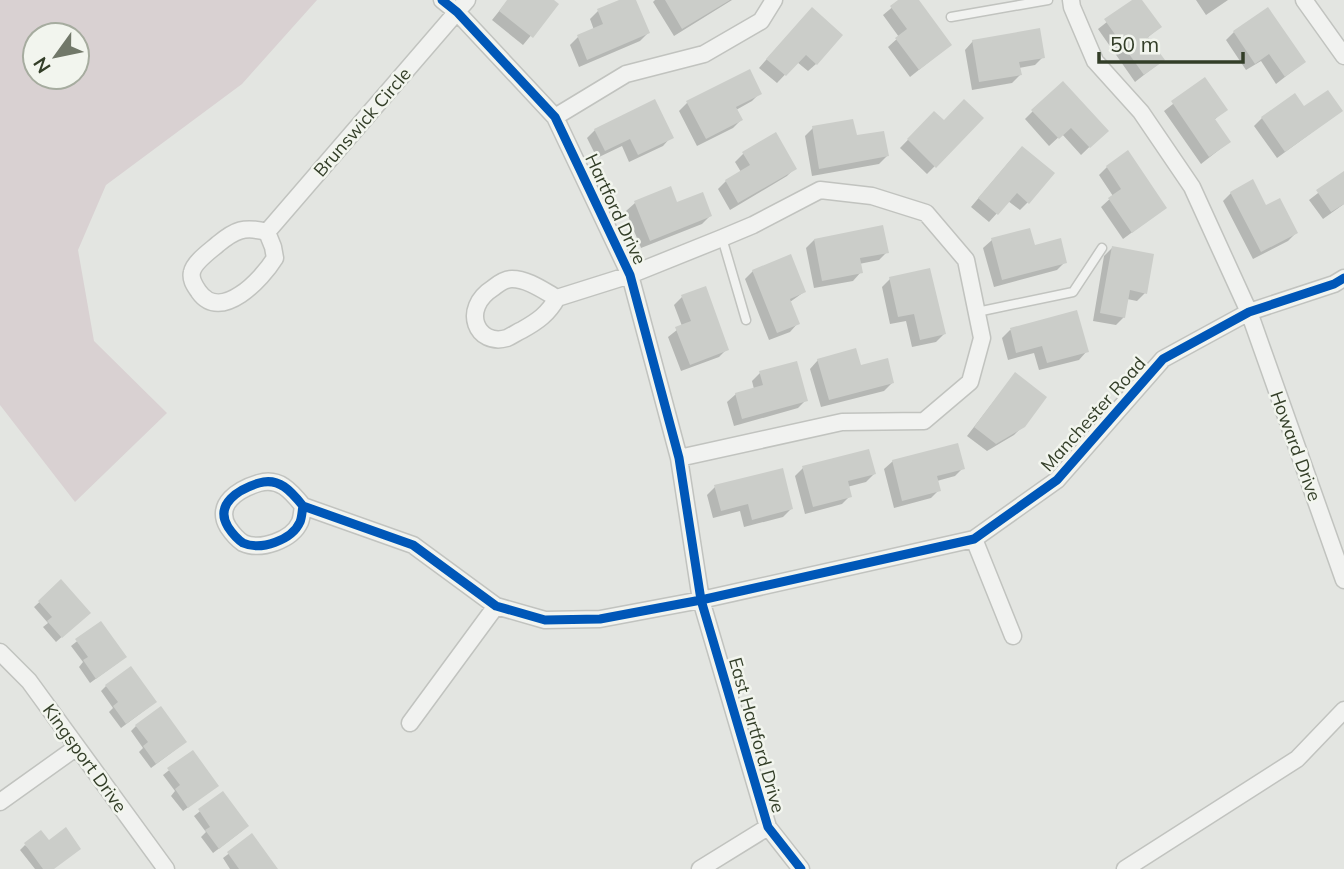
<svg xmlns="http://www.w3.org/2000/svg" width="1344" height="869" font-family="Mulish,sans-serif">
	<rect width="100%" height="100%" fill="#e3e5e1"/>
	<path fill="#d9d1d2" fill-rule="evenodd" d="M0,0H317L242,84L106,185L78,250L94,341L167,413L75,502L0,405ZM35,35H77V77H35Z"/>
	<path fill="#0003" d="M508,0H551L557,4L523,45L492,20Z
		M623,0H634L648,33L640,41L579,67L570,45L578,37L594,30L590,19L598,11Z
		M655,0H732L674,36L653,2Z
		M901,0H917L950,45L910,77L888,47L899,37L883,15Z
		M1135,0H1140L1160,27L1147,38L1163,60L1135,82L1098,29Z
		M1196,0H1228L1206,15Z
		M804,17L816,64L808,71L797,62L777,83L759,68Z
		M1234,32L1304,62L1276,84L1261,61L1246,70L1226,40Z
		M973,41L1043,57L1035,65L1019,68L1020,75L1012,83L972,90L965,50Z
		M1204,80L1225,110L1214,120L1229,142L1201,164L1164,111Z
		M760,93L752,101L736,110L741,120L733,128L697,146L679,111L687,103Z
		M1304,108L1341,111L1277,158L1254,126L1262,118Z
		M1033,111L1106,131L1081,155L1062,134L1049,146L1025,119Z
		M934,113L944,122L982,118L927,174L900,148Z
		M813,128L855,138L887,156L879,164L812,176L805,136Z
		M595,130L671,137L663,146L629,162L622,146L597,158L587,138Z
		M776,135L795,168L787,176L730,210L718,189L726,181L741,172L735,162L743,154Z
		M1014,156L1028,202L1020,210L1008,201L989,222L971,207Z
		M1107,167L1165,208L1123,239L1101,207L1113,196L1099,175Z
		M1344,173V204L1323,219L1309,200Z
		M670,189L676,205L710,216L702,224L641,248L626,211L635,203Z
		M1231,193L1266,207L1296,233L1288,241L1253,259L1223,201Z
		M814,240L887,252L879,260L859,264L861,272L853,281L814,288L806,248Z
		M992,240L1034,247L1065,262L1057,270L994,287L983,248Z
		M1112,248L1145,293L1137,301L1127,299L1124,317L1116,325L1093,321L1104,256Z
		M753,271L804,292L790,302L798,323L790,332L769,340L745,279Z
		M890,279L944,334L936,342L912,347L906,321L890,324L882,287Z
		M682,297L727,349L719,357L681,371L668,337L682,326L674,305Z
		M1010,330L1087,351L1079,360L1039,370L1034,353L1008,360L1002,338Z
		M818,360L860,368L892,383L884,391L821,407L810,369Z
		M760,373L806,400L798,408L734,426L727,402L736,394L754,389L752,381Z
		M1015,374L1023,426L1014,435L987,451L967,436Z
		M893,461L963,468L955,476L937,481L939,490L931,498L894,508L884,469Z
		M803,468L874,474L866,482L847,487L850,496L842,504L805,514L795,476Z
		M715,487L791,509L783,517L744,527L740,511L713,518L707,495Z
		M61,582L83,618L56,642L43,627L48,623L34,607Z
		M100,623L119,662L90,683L79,667L83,662L71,646Z
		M106,686L149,707L121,728L109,712L113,708L101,691Z
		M136,726L179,747L151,768L139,752L143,748L131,731Z
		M192,752L211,790L183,811L171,796L175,791L163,775Z
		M223,793L242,831L213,853L201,837L206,832L194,816Z
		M252,836L276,869H230L223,858Z
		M25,845L53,869H35L20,850Z"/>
	<path fill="#cbcdc9" d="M507,0H554L559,4L533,38L499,11Z
		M619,0H636L650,33L587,60L577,35L603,24L597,9Z
		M665,0H730L682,29Z
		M898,0H919L952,45L919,70L895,38L907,29L890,6Z
		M1132,0H1142L1162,27L1148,37L1165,60L1144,75L1104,19Z
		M812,7L843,35L817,65L806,55L786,76L766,59Z
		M1268,7L1306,62L1285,77L1269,54L1255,64L1233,31Z
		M1040,28L1045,58L1019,62L1022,75L979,82L972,40Z
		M750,69L762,94L736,107L743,120L706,139L686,101Z
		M1205,77L1228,110L1215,119L1231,142L1209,157L1171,101Z
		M1063,81L1109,131L1090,148L1071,128L1059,139L1031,110Z
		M1328,90L1343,111L1285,152L1261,117L1295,93L1304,106Z
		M655,99L674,138L638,155L630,139L605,151L594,129Z
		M964,99L984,118L936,168L907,139L934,111L944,120Z
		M853,119L857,135L884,131L889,156L819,169L812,126Z
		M776,132L797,169L738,203L725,180L750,165L742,152Z
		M1022,146L1055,173L1029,204L1017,193L998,215L978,198Z
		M1128,150L1167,208L1132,233L1108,198L1121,189L1106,166Z
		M1344,171V204L1331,212L1316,190Z
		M1253,179L1266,205L1280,198L1298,233L1261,252L1230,192Z
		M671,186L677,202L703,192L712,216L650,241L634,201Z
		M883,225L889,253L860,258L863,273L822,281L814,239Z
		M1030,228L1035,245L1061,238L1067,263L1002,280L991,238Z
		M1112,246L1154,254L1147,294L1130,290L1125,318L1100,313Z
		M791,254L806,292L790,299L800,324L777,333L752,270Z
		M930,268L946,334L920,340L914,314L898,317L889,277Z
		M706,286L729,350L690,365L675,327L691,321L681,295Z
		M1077,310L1089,352L1047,363L1042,346L1016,353L1010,328Z
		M856,348L861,365L888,358L894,383L829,400L817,359Z
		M797,361L808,401L742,419L735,393L763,385L759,371Z
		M1015,372L1047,397L1025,427L996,444L974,427Z
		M958,443L965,469L937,476L941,491L902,501L892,460Z
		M869,449L876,474L848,481L852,497L813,507L802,466Z
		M783,468L793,509L752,520L748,504L721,511L714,485Z
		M61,579L91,613L62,638L47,621L52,617L38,601Z
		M101,621L127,657L96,679L83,660L88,657L75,639Z
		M131,666L157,702L126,724L113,706L118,702L105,685Z
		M161,706L187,742L156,764L143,746L148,742L135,725Z
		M193,750L219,786L188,808L175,789L180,785L167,768Z
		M223,791L249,826L219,849L205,830L210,827L198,809Z
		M66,827L81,849L54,869H43L24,843L41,830L49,840Z
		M252,833L278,869H239L227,852Z"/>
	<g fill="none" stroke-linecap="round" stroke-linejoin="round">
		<defs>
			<path id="lane" d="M951,17L1048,0
				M722,238L746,320
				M977,312L1073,292L1102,248"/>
			<path id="street" d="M442,0L457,12L555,117L630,275L679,458L701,600L768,827L801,869
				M1071,0L1072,7L1095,61L1141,112L1192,187L1249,312L1344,580
				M1304,0L1344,56
				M555,117L626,74L704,54L761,21L774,0
				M267,232C244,226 235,230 218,244C210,251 194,262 192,272C190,280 195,286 199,292C221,323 262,279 275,258L273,247L267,232L467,0
				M557,298C544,291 528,279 512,279C506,279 498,284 493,288C460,309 477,347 507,338C512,336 517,332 522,330C538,321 548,314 557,298L630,275L722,238L753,225L820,190L872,196L926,213L966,260L982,338L970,382L924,421L842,422L679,458
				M303,506C302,511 302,517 300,522C292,540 261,551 243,543C237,539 232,533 228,527C214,504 239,489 259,483C279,477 291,491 303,506L413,545L496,606L545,620L600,619L701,600L974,539L1057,480L1163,359L1249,312L1334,284L1344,278
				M974,539L1013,636
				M0,652L29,681L166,869
				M410,723L496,606
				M0,802L77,747
				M700,869L768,827
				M1125,869L1297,759L1344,710"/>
		</defs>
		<use href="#lane" stroke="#c1c3bf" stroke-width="11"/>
		<use href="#street" stroke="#c1c3bf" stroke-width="19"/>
		<use href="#lane" stroke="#f1f2f0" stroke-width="8"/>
		<use href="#street" stroke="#f1f2f0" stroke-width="16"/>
		<defs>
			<path id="cycleway" d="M442,0L457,12L555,117L630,275L679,458L701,600L768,827L801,869
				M303,506C302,511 302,517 300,522C292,540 261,551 243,543C237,539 232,533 228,527C214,504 239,489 259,483C279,477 291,491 303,506L413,545L496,606L545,620L600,619L701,600L974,539L1057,480L1163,359L1249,312L1334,284L1344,278"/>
		</defs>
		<use href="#cycleway" stroke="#f2f5ee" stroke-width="13"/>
		<use href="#cycleway" stroke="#0057b8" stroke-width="9"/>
	</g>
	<g text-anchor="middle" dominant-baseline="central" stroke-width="5" stroke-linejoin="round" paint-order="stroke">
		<g font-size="18" fill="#333e28" stroke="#f2f5ee">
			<text transform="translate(362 122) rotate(-49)">Brunswick Circle</text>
			<text transform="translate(616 209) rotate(65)">Hartford Drive</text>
			<text transform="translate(1093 414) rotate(-48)">Manchester Road</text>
			<text transform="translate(1296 446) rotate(70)">Howard Drive</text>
			<text transform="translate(757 735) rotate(74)">East Hartford Drive</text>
			<text transform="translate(85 758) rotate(54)">Kingsport Drive</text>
		</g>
	</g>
	<g transform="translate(56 56) rotate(237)"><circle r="33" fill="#f2f5ee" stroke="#a6ac9f" stroke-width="2"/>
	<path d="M0-5L12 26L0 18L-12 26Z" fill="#717869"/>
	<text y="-10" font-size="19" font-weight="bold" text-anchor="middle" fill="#333e28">N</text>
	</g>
	<path d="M1099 52v10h144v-10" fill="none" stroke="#333e28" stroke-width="3.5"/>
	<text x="1110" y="52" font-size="21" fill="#333e28" stroke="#f2f5ee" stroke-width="5" paint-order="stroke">50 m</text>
</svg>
